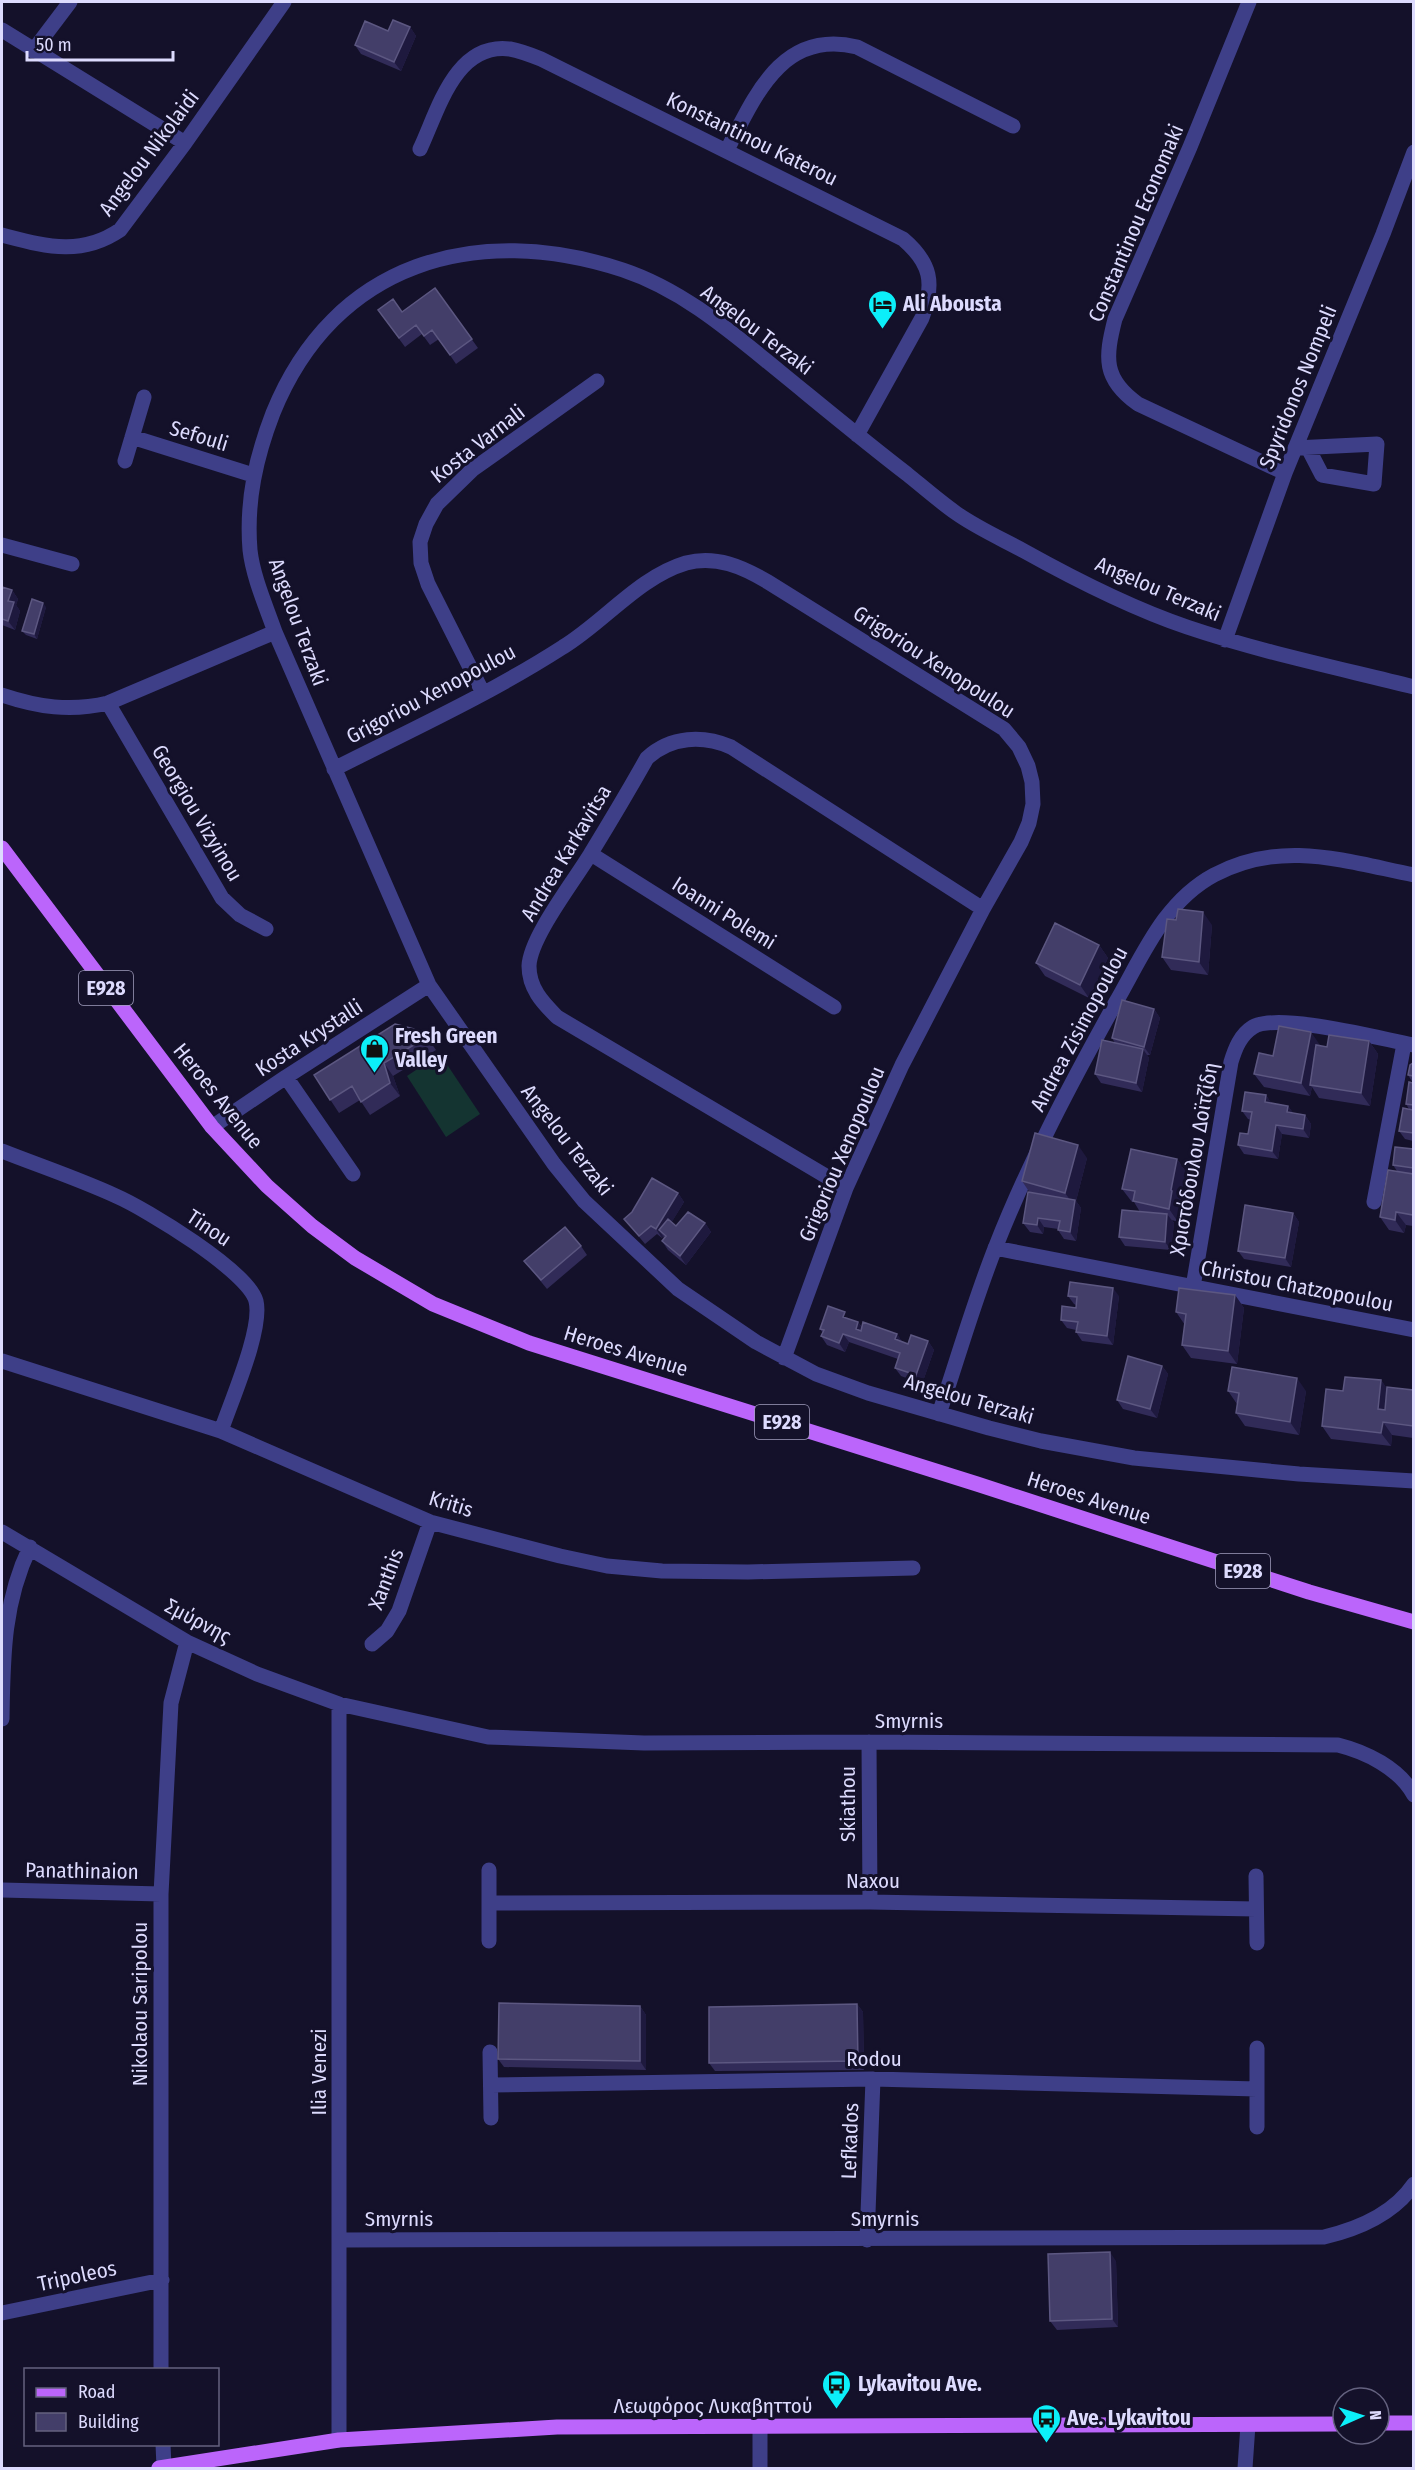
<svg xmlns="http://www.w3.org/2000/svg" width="1415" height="2470" font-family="'Fira Sans Condensed',sans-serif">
	<rect width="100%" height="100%" fill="#14112a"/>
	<path fill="#143431" d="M440,1054L480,1114L446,1137L407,1076Z"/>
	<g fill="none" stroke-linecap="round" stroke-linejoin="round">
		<path stroke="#3e3f88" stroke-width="15" d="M1249,2L1190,147L1115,319C1105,358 1103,379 1138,404L1285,473
			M2,30L185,143
			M33,51L70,2
			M420,149C438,111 455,42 510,49C521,51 531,55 541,59L903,239C931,263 935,283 922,318L857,435
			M727,150C755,96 782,29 857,47L1013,126
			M2,235C45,246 80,257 120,230L185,143L284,2
			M132,437L253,475
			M1295,448L1377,444L1374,484L1322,475L1308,448
			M125,461L144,397
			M2,545L72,564
			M1225,640L1285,473L1383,234L1414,152
			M1414,687C1338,668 1261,652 1187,627C1131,608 1076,580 1024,551C1002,539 977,528 956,513C939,501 923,487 907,474C864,441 822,406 779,371C731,332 683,290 623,270C476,222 334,262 273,413C256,457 246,501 250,550C253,577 266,606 275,632L429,985L554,1164L584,1201L678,1289L756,1342L816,1374L868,1393L989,1428L1041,1441L1134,1458L1299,1474L1414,1481
			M483,693L428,584L421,563L420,542L426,524L437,504L472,470L597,381
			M2,695C38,707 70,712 108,703L275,632
			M108,703L222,898L240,915L266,929
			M334,769C411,730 490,694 563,647C604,622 639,577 686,563C716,555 743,567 768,582L1004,729L1019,747L1028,766L1032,782L1033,804L1029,823L1021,842L983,909L902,1065L846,1188L784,1358
			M591,854L834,1007
			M286,1077L353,1174
			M212,1127L286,1077L429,985
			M2,1151C40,1166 79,1179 116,1196C146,1209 248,1271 256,1301C263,1329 231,1401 221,1431
			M846,1188L557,1017C542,1002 529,988 529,966C530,937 575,880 591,853C610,822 629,790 647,758C671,736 703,735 731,747L983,909
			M1374,1202L1404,1044
			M995,1248L1414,1330
			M1193,1287L1231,1062C1235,1049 1240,1035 1253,1027C1278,1012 1381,1039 1414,1045
			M2,1361L221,1431L430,1522L560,1556L607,1566L662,1571L748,1572L913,1568
			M939,1414C958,1358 974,1301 996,1246C1029,1162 1072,1081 1116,1002C1143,955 1164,902 1214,875C1282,839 1344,861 1414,875
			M2,1532L187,1642L257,1674L339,1704L488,1737L644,1743L869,1742L1338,1745C1366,1752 1399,1768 1414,1795
			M372,1644L387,1631L399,1611L430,1522
			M339,1704V2440
			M2,1719C3,1658 3,1603 30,1547
			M869,1742L870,1902
			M489,1870V1941
			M1256,1876L1257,1943
			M2,1890L161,1894
			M489,1903L870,1902L1256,1909
			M490,2052L491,2118
			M491,2085L873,2079L1257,2089
			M1257,2127V2048
			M340,2240L1324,2237C1358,2229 1393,2215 1414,2184
			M867,2240L873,2079
			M2,2313L162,2280
			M161,2370V1894L171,1703L187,1642
			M163,2444L164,2467
			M760,2468V2427
			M1245,2468L1248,2425"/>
		<path stroke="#bb65fb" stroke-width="15" d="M2,848L212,1127L267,1186L312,1226L355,1258L433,1304L529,1343L977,1484L1309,1592L1414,1622
			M1379,2423H1414
			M159,2468L339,2440L557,2427L1343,2424"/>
	</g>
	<path fill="#312b58" d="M410,27L416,36L401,71L361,54L355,45L388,31Z
		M435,288L478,348L456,364L439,339L430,345L422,334L405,347L378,310L402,312Z
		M2,587L12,590L18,599L16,605L20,611L15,630L2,625Z
		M46,607L37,639L26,635L22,631Z
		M1212,925L1208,975L1171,970L1162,957Z
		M1099,945L1108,958L1089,998L1045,976L1036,963Z
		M1154,1009L1160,1018L1150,1055H1147L1149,1058L1142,1092L1101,1083L1095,1074L1115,1043L1112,1038Z
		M427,1037L436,1050L393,1076L400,1096L370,1115L360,1100L339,1113L314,1075Z
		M1369,1041L1378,1054L1370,1106L1319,1098L1312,1087L1310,1096L1264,1087L1254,1074L1273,1056L1320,1046L1327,1047Z
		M1413,1063V1141L1405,1139L1399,1131L1409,1109L1406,1104L1413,1083L1408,1075Z
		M1266,1095L1271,1103L1288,1106L1293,1113L1305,1115L1311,1124L1309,1138L1282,1134L1278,1159L1244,1154L1238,1145L1248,1134L1251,1120L1248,1119L1242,1111Z
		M1413,1149V1226L1406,1225L1404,1233L1389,1230L1380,1217L1397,1171L1393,1165Z
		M1087,1158L1076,1201L1081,1208L1076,1241L1064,1239L1058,1230V1229L1044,1227L1043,1234L1030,1232L1023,1223L1030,1193L1022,1181Z
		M1177,1159L1186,1172L1180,1202L1182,1204L1178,1222L1172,1220L1174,1223L1171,1250L1125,1246L1119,1237L1140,1212L1134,1202H1132L1122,1189Z
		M678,1193L684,1202L671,1223L676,1226L705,1223L711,1232L686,1265L668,1250L662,1241L664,1238L663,1236L662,1238L657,1234L645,1244L631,1227L624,1219Z
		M1293,1213L1299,1222L1291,1267L1244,1259L1238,1251Z
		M581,1246L587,1255L547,1289L524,1261Z
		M1235,1295L1244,1308L1237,1364L1191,1358L1182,1345L1185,1325L1176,1312Z
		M1068,1296H1119L1113,1345L1082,1341L1076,1332V1330L1067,1328L1061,1320L1076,1308V1305L1074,1304Z
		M850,1319L858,1322L862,1327L897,1334L902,1342L908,1344L928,1341L934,1350L922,1384L901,1376L895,1368L898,1359L849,1342L845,1352L827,1345L821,1336L823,1333L820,1329Z
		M1162,1366L1168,1374L1157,1418L1123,1409L1117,1400Z
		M1381,1380L1387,1389L1413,1390V1438L1392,1435L1391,1446L1331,1439L1322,1426L1343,1391Z
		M1228,1391H1306L1299,1435L1245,1426L1236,1413L1237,1404Z
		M857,2004L863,2012L864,2070L715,2071L709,2063Z
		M640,2006L646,2015V2070L504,2067L498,2059Z
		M1116,2261L1118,2327L1057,2330L1050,2321Z"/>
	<path fill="#1e193e" d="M410,27L416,36L401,71L394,62Z
		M12,590L18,599L16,605L20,611L15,630L8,621V601Z
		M43,603L46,607L37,639L34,634Z
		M1203,912L1212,925L1208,975L1199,962Z
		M1099,945L1108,958L1089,998L1080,985Z
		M1154,1009L1160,1018L1150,1055L1144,1047Z
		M1311,1032L1320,1045L1310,1085L1312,1087L1310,1096L1301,1083Z
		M1369,1041L1378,1054L1370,1106L1361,1093Z
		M1143,1049L1149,1058L1142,1092L1136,1083Z
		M384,1063L393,1076L400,1096L390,1083Z
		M1266,1095L1272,1104L1265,1102Z
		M1288,1106L1294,1114L1287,1112Z
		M1305,1115L1311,1124L1309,1138L1303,1129Z
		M1276,1125L1282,1134L1278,1159L1272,1151Z
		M1078,1145L1087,1158L1076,1201L1081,1208L1076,1241L1070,1232L1074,1205L1065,1193Z
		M1177,1159L1186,1172L1180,1202L1182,1204L1178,1222L1169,1209L1171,1190Z
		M678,1193L684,1202L664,1235L659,1230L663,1236L662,1238L656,1229Z
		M1396,1212L1406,1225L1404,1233L1395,1220Z
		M1293,1213L1299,1222L1291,1267L1285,1258Z
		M1167,1214L1174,1223L1171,1250L1165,1242Z
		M1038,1218L1044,1227L1043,1234L1037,1225Z
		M705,1223L711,1232L686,1265L680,1256Z
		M1113,1288L1119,1296L1113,1345L1107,1336Z
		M1235,1295L1244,1308L1237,1364L1228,1351Z
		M858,1322L864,1331L862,1338L856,1329Z
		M843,1334L849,1342L845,1352L839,1343Z
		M897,1334L903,1343L895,1339Z
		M928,1341L934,1350L922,1384L916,1375Z
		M1162,1366L1168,1374L1157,1418L1150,1409Z
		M1297,1378L1306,1391L1299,1435L1290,1422Z
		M1381,1380L1390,1393L1387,1422L1378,1409Z
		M1383,1422L1392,1435L1391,1446L1381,1433Z
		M857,2004L863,2012L864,2070L858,2061Z
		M640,2006L646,2015V2070L640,2061Z
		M1110,2252L1116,2261L1118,2327L1112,2319Z"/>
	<path fill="#433e69" stroke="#5c5781" stroke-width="1.5" d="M393,20L410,27L394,62L355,45L365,21L388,31Z
		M435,288L472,339L450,355L432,330L424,336L416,325L399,338L378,310L393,299L402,312Z
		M2,587L12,590L8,601L14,602L8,621L2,619Z
		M32,599L43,603L34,634L22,631Z
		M1178,909L1203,912L1199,962L1162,957L1167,919L1176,920Z
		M1055,923L1099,945L1080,985L1036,963Z
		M1122,1000L1154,1009L1144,1047L1112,1038Z
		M395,1024L414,1029L427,1037L384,1063L390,1083L361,1102L352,1086L330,1100L314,1075Z
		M1279,1026L1311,1032L1301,1083L1254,1074L1259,1053L1273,1056Z
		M1329,1035L1369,1041L1361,1093L1310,1085L1316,1045L1327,1047Z
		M1102,1040L1143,1049L1136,1083L1095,1074Z
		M1413,1063V1076L1408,1075L1410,1065Z
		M1409,1082L1413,1083V1105L1406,1104Z
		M1245,1092L1266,1095L1265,1102L1288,1106L1287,1112L1305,1115L1303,1129L1276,1125L1272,1151L1238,1145L1240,1133L1248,1134L1252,1112L1242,1111Z
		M1403,1108L1413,1110V1133L1399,1131Z
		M1035,1133L1078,1145L1065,1193L1022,1181Z
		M1395,1147L1413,1149V1168L1393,1165Z
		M1131,1149L1177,1159L1171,1190L1172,1191L1169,1209L1133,1201L1135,1191L1122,1189Z
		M1388,1170L1413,1174V1215L1396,1212L1395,1220L1380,1217Z
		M652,1178L678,1193L656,1229L651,1226L639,1236L624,1219L632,1212Z
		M1028,1192L1075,1200L1070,1232L1058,1230L1060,1221L1038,1218L1037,1225L1023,1223Z
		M1245,1205L1293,1213L1285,1258L1238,1251Z
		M1122,1210L1167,1214L1165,1242L1119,1237Z
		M688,1212L705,1223L680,1256L662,1241L666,1236L659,1230L668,1219L676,1226Z
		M565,1227L581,1246L541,1280L524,1261Z
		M1070,1282L1113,1288L1107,1336L1076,1332L1078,1322L1061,1320L1062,1306L1076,1308L1077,1297L1068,1296Z
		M1179,1288L1235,1295L1228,1351L1182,1345L1186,1314L1176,1312Z
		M828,1306L845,1312L843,1317L858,1322L856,1329L861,1331L863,1322L897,1334L895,1339L908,1344L911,1335L928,1341L916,1375L895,1368L900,1353L843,1334L839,1343L821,1336L824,1330L820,1329Z
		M1128,1356L1162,1366L1150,1409L1117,1400Z
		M1232,1367L1297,1378L1290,1422L1236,1413L1239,1393L1228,1391Z
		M1345,1377L1381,1380L1378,1409L1385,1410L1387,1387L1413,1390V1426L1383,1422L1381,1433L1322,1426L1326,1389L1343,1391Z
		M499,2003L640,2006V2061L498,2059Z
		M857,2004L858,2061L709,2063V2007Z
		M1110,2252L1112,2319L1050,2321L1048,2254Z"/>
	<defs>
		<symbol id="hotel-pin" viewBox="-11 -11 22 30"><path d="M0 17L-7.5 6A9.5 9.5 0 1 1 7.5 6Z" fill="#0ceff9" stroke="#14112a"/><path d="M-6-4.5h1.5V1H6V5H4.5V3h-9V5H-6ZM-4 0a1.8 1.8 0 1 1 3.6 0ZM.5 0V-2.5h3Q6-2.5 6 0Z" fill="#111"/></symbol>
		<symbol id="shop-pin" viewBox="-11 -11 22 30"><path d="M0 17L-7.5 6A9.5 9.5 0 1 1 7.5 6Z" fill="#0ceff9" stroke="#14112a"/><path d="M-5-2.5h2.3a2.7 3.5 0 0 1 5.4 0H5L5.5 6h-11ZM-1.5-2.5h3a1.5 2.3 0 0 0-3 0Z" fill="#111"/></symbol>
		<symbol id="bus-pin" viewBox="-11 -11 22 30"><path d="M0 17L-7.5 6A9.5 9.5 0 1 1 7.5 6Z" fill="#0ceff9" stroke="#14112a"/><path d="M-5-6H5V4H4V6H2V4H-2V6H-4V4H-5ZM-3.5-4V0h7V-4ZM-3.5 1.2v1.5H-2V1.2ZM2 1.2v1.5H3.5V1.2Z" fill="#111"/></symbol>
	</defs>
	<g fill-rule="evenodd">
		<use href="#hotel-pin" x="866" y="288" width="33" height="45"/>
		<use href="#shop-pin" x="358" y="1032" width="33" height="45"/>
		<use href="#bus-pin" x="820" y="2368" width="33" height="45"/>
		<use href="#bus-pin" x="1030" y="2402" width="33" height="45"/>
	</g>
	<g text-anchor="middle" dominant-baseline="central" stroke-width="6" stroke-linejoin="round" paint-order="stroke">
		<g fill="#14112a" stroke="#a19ebe" stroke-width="1.5">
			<rect x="79" y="971" width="54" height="34" rx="4.5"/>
			<rect x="755" y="1405" width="54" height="34" rx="4.5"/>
			<rect x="1216" y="1554" width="54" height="34" rx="4.5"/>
		</g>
		<g font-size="20" font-weight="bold" fill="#dddbfe">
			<text x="106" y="988">E928</text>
			<text x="782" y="1422">E928</text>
			<text x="1243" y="1571">E928</text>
		</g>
		<g font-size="21" fill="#dddbfe" stroke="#14112a">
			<text transform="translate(752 139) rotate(26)">Konstantinou Katerou</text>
			<text transform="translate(149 153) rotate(-53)">Angelou Nikolaidi</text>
			<text transform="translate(1136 223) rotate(-67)">Constantinou Economaki</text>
			<text transform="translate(757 330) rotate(37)">Angelou Terzaki</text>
			<text transform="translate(1298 387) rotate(-68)">Spyridonos Nompeli</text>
			<text transform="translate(199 436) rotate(17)">Sefouli</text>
			<text transform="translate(478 444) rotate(-38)">Kosta Varnali</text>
			<text transform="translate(1158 589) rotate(23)">Angelou Terzaki</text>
			<text transform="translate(298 622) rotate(70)">Angelou Terzaki</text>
			<text transform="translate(934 662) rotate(33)">Grigoriou Xenopoulou</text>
			<text transform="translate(431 694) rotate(-28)">Grigoriou Xenopoulou</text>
			<text transform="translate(197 813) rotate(59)">Georgiou Vizyinou</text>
			<text transform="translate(566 853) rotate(-59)">Andrea Karkavitsa</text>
			<text transform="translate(724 913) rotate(32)">Ioanni Polemi</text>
			<text transform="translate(1079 1029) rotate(-62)">Andrea Zisimopoulou</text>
			<text transform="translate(309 1038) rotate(-33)">Kosta Krystalli</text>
			<text transform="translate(218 1096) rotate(51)">Heroes Avenue</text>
			<text transform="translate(567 1140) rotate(52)">Angelou Terzaki</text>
			<text transform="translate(842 1154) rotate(-67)">Grigoriou Xenopoulou</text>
			<text transform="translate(1194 1159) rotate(-80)">Χριστόδουλου Δοϊτζίδη</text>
			<text transform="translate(209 1228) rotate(34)">Tinou</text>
			<text transform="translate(1297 1286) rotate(11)">Christou Chatzopoulou</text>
			<text transform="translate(626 1351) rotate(17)">Heroes Avenue</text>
			<text transform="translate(969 1399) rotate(16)">Angelou Terzaki</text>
			<text transform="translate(1089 1498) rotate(18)">Heroes Avenue</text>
			<text transform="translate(451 1504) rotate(17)">Kritis</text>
			<text transform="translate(386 1579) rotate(-69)">Xanthis</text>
			<text transform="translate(198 1621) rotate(28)">Σμύρνης</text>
			<text x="909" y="1721">Smyrnis</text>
			<text transform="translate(848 1804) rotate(-90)">Skiathou</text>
			<text transform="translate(82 1871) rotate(1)">Panathinaion</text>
			<text x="873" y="1881">Naxou</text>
			<text transform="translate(140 2004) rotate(-90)">Nikolaou Saripolou</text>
			<text x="874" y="2059">Rodou</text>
			<text transform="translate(319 2072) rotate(-90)">Ilia Venezi</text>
			<text transform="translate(850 2141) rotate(-88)">Lefkados</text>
			<text x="399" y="2219">Smyrnis</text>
			<text x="885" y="2219">Smyrnis</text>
			<text transform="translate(77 2276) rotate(-12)">Tripoleos</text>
			<text x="713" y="2406">Λεωφόρος Λυκαβηττού</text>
		</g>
		<g font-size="21" font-weight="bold" fill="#dddbfe" stroke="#14112a" text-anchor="start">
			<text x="903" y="304">Ali Abousta</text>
			<text x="395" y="1036">Fresh Green<tspan x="395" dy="24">Valley</tspan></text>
			<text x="858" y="2384">Lykavitou Ave.</text>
			<text x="1067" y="2418">Ave. Lykavitou</text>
		</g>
	</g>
	<rect width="1415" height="2470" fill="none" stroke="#dddbfe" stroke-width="6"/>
	<rect x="24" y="2368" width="195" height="78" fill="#14112a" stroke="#64627f" stroke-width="1.5"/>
	<rect x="36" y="2388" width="30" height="9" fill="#bb65fb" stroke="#64627f" stroke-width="1.5"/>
	<text x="78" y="2398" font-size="18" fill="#dddbfe">Road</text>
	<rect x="36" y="2413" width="30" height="18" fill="#433e69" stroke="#64627f" stroke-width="1.5"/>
	<text x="78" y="2428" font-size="18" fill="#dddbfe">Building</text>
	<g transform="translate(1361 2416) rotate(87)"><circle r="28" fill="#14112a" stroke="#64627f" stroke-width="1.5"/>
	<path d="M0-4.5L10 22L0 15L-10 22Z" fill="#0ceff9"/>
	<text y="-9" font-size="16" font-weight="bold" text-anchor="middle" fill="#dddbfe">N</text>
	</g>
	<path d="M27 51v9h146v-9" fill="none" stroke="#dddbfe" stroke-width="3"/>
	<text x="36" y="51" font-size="18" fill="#dddbfe" stroke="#14112a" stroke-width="4.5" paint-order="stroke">50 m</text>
</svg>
